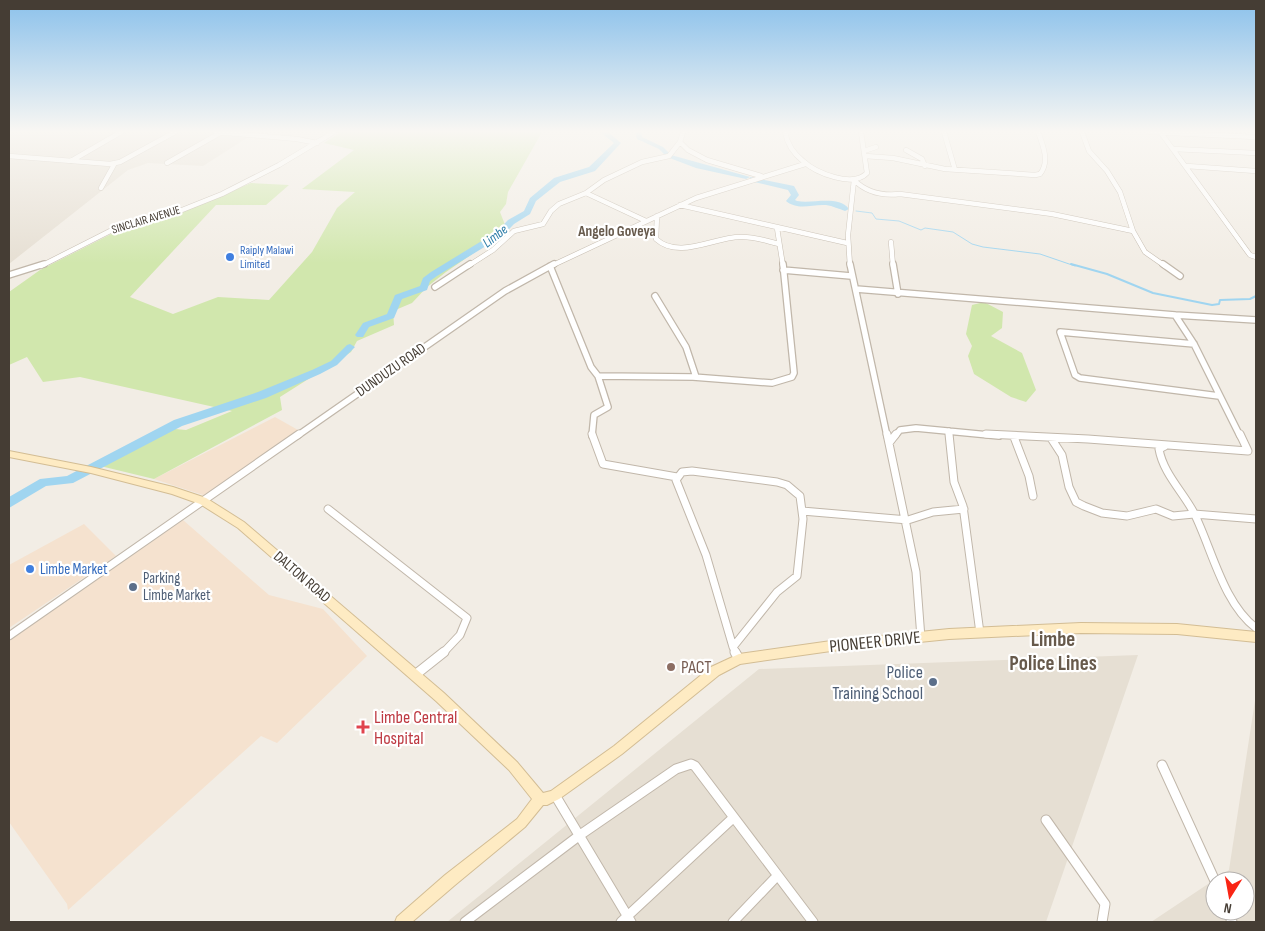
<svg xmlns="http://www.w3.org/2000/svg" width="1265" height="931" font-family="'Sofia Sans Condensed',sans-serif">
	<rect width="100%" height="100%" fill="#f2ede5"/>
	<path fill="#e6dfd3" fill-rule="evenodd" d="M9,132H228L250,136L203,166L148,163L128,170L9,264Z
		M1138,655L1046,922H447L759,669Z
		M1256,694V922H1151L1229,870ZM1215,881H1245V911H1215Z"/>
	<path fill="#f5e2cf" d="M275,417L298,430L206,496L154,479Z
		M183,520L269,595L323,609L367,656L277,743L261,736L68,910L67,904L9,822V641Z
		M84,524L116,556L9,628V565Z"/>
	<path fill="#d1e7ad" d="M341,132H542L508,192L506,204L500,212L507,230L446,272L427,287L412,303L393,311L394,325L357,341L351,352L280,397L282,410L154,479L92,464L164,428L186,430L232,411L80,377L43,382L27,357L9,365V292L40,270L117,231L180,213L251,183L289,185L266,205H216L130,297L173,314L218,297L269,300L312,252L337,208L355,192L302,189L354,150L324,143Z
		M984,302L1003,312L1002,328L991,336L1022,353L1036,390L1026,402L1011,397L974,374L968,356L972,346L966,334L972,305Z"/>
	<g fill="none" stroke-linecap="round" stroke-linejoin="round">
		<path stroke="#a0d5f0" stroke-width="1" d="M856,211L872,213L876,219L899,221L921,230L925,228L953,232L972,244L983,247L1040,254L1075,266"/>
		<path stroke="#a0d5f0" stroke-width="2" d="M1071,264L1107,274L1153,293L1212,305L1219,304L1220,300L1250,299L1256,296"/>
		<path fill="#a0d5f0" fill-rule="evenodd" d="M600,132H608L621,143L595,171L560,182L536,201L530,214L514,224L496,243L486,246L437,276L430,281L427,290L402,299L394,318L369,327L363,337H357L355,335L363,323L387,314L395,295L420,286L423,278L431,272L480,242L490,239L508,220L524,211L530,198L554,178L589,167L614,143Z
			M635,132H641L642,137L663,147L671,155L750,177L746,179L696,168L667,157L659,149L637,139Z
			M750,177L794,186L799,195L795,200L797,201C813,204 838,195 849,209L845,211C839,209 833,206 826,205C812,204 798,211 786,201L791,195L788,190L750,181Z
			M350,344L355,347L337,365L320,374L266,398L182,426L73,483L46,486L9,508V497L40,479L67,476L174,420L258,392L312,370L331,361L347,345Z"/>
		<defs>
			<path id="street-far3" d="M216,132L297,139L317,143
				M683,132L680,142L688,150L707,160L761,176
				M785,132C787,143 794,154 803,161C816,173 853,188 867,173L861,132
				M944,132L955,170
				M1150,132L1256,137
				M1161,133L1250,255L1256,257
				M1174,149L1256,153
				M906,150L922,159L925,166
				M864,151L876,147
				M9,156L110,164L120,162L175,132
				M865,156L893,158L945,169L1035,175L1040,174C1050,162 1043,145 1038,132
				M71,161L121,132
				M167,163L220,133
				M1187,166L1256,171
				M854,180C867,193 882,196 900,194L1052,214L1133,231L1120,192L1107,171L1089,151L1082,132
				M101,188L115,163
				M586,193L646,221
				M680,205L847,243
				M657,216L656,239C679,260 714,237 740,237C753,236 766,241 779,244
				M777,228L783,266
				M1133,231L1145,252L1165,266
				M891,242L893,266
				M41,266L118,227L182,210L222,194L279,165L334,132
				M468,266L493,250L514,231L543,224L551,211L559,204L586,193L604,180L642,162L669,156L680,142
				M551,266L696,198L805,164
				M850,266L848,235L854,180"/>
			<path id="street-far2" d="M850,264L887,436
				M893,264L898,294
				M1163,264L1180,276
				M550,266L591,367L598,376L693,377L772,383L792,377L794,373L783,264
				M783,270L851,276
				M9,275L44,264
				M435,287L470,264
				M856,289L1175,315L1194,344L1240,436
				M655,296L686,347L696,377
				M1175,315L1256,320
				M1194,344L1060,332L1075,375L1080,378L1219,396
				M949,431V436
				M297,436L505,291L554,264
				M592,436L594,415L608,407L598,376
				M895,436L900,430L916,428L999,436"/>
			<path id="street-far1" d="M592,434L603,464L677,477
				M887,434L916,572L921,638
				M949,434L954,482L963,506L980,633
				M986,434L1088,439L1248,451L1240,434
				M1014,437L1029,476L1033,496
				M1051,438L1062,455L1069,487L1076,502L1084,506L1102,513L1127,516L1156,509L1173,516L1194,514L1256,519
				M889,443L896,434
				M1165,446L1159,449C1163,473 1183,492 1194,513C1212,549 1223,603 1256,628
				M692,471L777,482L787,485L800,496L803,519L797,576L777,592L733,647L706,555L676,480L682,472Z
				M328,509L467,618L460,635L443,653
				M802,511L908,520L933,512L964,509
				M9,636L299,434
				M733,647L736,653"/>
			<path id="street" d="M735,652L739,659
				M415,675L444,652
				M1162,765L1215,881
				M555,795L631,922
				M1046,820L1105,904L1102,922
				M1228,911L1232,922
				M465,922L580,835L676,769L691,764L695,766L813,922
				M621,922L733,818
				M733,922L777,876"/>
			<path id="secondary" d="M9,451L91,467L173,487L206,498L244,522L444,693L517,762L543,793L551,791L614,746L711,667L739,654L831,641L949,629L1081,623L1177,624L1256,632V642L1177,634L1081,633L949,639L831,651L740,664L719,675L622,754L559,799L547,805H543L525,827L455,885L412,922H395L397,917L445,875L517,819L532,799L509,770L436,701L238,528L200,504L172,494L91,473L9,457Z"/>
		</defs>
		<use href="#street-far3" stroke="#c1b7aa" stroke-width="5.5"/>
		<use href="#street-far2" stroke="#c1b7aa" stroke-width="8"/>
		<use href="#street-far1" stroke="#c1b7aa" stroke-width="9"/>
		<use href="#street" stroke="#c1b7aa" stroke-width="11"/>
		<use href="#secondary" stroke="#d3bd94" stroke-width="2"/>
		<use href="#street-far3" stroke="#fff" stroke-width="4.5"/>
		<use href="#street-far2" stroke="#fff" stroke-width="5.5"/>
		<use href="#street-far1" stroke="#fff" stroke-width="7"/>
		<use href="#street" stroke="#fff" stroke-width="9"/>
		<use href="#secondary" fill="#feebc3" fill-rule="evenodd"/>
	</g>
	<linearGradient id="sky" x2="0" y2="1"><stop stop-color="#8bc1eb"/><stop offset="0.5" stop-color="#f9f7f3"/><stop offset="1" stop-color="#f9f7f3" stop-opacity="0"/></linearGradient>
	<rect width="1265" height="263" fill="url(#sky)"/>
	<g fill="#3f7fe0" stroke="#fff" stroke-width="2">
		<circle cx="230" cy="257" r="5"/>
		<circle cx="30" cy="569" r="5"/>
	</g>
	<g fill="#5c6f8a" stroke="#fff" stroke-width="2">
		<circle cx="133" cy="587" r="5"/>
		<circle cx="933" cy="682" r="5"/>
	</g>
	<circle fill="#8d6e63" stroke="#fff" stroke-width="2" cx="671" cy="667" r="5"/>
	<path fill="#e0444e" stroke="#fff" stroke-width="2" d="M360.5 719.5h5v5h5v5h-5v5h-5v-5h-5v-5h5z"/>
	<g text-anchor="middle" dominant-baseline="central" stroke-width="4.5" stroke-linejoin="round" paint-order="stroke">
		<g font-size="12" fill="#453d34" stroke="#fff">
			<text transform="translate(146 220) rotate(-17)">SINCLAIR AVENUE</text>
		</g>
		<g font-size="12" fill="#366cbe" stroke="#fff" text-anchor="start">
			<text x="240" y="250">Raiply Malawi<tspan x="240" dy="14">Limited</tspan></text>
		</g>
		<g font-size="14" font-style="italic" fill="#2d7da8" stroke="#fff">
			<text transform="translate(495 236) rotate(-38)">Limbe</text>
		</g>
		<g font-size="15" font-weight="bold" fill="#675a4c" stroke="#fff">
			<text x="617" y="231">Angelo Goveya</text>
		</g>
		<g font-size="15" fill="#453d34" stroke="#fff">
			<text transform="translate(391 370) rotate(-35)">DUNDUZU ROAD</text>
			<text transform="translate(302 577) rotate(41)">DALTON ROAD</text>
		</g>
		<g font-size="15" fill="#366cbe" stroke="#fff" text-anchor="start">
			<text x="40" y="569">Limbe Market</text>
		</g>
		<g font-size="15" fill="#4e5e75" stroke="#fff" text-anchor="start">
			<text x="143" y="578">Parking<tspan x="143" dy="17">Limbe Market</tspan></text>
		</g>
		<g font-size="18" fill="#453d34" stroke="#fff">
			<text transform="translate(875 642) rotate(-6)">PIONEER DRIVE</text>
		</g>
		<g font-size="18" fill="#785e54" stroke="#fff" text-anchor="start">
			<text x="681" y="667">PACT</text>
		</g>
		<g font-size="18" fill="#4e5e75" stroke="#fff" text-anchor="end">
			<text x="923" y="672">Police<tspan x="923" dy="21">Training School</tspan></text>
		</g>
		<g font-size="18" fill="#be3a42" stroke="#fff" text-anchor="start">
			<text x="374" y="717">Limbe Central<tspan x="374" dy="21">Hospital</tspan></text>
		</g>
		<g font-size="21" font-weight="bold" fill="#675a4c" stroke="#fff">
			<text x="1053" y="639">Limbe<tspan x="1053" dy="24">Police Lines</tspan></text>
		</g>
	</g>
	<rect width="1265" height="931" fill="none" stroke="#453d34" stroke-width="20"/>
	<g transform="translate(1230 896) rotate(191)"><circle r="24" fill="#ffffff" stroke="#b5b1ae"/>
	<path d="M0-4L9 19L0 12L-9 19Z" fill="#f92515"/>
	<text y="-8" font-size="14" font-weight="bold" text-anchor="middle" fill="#453d34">N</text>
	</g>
</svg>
